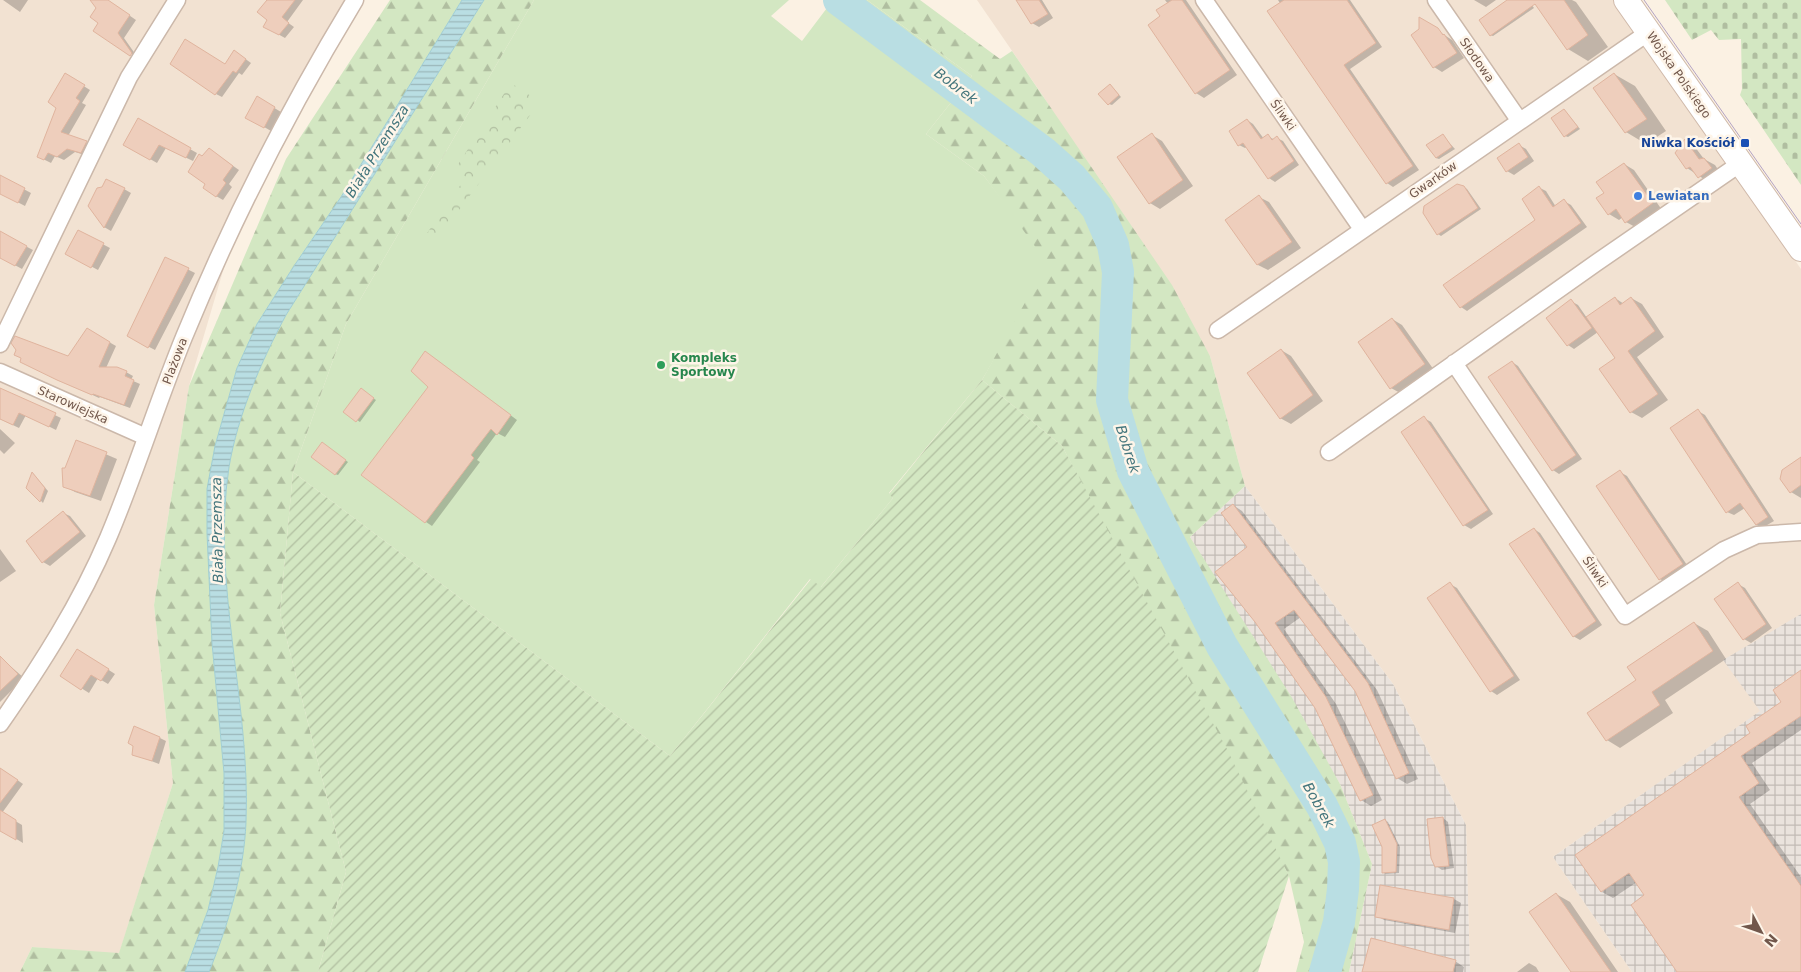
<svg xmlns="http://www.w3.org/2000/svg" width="1801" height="972" font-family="'DejaVu Sans',sans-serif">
	<defs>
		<pattern id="industrial-grid" width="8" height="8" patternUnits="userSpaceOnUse" patternTransform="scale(1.25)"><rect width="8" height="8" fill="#eae3dd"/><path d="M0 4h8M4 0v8" fill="none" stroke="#c2bbb5"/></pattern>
		<pattern id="forest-firs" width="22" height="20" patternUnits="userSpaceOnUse" patternTransform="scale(1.25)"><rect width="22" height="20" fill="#d3e7c2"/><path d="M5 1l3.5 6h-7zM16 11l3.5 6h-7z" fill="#b0bea0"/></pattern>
		<pattern id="cemetery-stones" width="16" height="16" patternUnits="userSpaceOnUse" patternTransform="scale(1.25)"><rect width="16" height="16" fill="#d3e7c2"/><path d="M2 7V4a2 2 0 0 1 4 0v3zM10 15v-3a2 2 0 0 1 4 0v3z" fill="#b0bea0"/></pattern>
		<pattern id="park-crowns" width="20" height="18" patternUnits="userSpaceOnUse" patternTransform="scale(1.25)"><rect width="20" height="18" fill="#d3e7c2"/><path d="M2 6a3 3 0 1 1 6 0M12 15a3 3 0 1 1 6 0" fill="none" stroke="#b0bea0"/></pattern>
		<pattern id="garden-furrows" width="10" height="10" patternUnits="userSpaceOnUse" patternTransform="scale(1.25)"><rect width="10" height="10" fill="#d3e7c2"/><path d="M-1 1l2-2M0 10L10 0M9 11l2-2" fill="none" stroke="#b0bea0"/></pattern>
		<pattern id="water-rules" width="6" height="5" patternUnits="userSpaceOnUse" patternTransform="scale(1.25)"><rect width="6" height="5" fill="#b9dee3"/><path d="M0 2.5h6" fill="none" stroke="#9bb7ba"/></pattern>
	</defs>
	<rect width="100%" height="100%" fill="#fbf1e3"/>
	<path fill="#f2e2d2" d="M0,0H357L257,156L189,386L154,605L173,783L119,954L32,947L20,972H0Z
		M977,0H1614L1801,269V614L1781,627L1761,711L1553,857L1632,972H1470L1466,825L1393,684L1245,486L1210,356L1041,93Z"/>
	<path fill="url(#industrial-grid)" d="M1245,486L1393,684L1466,825L1470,972H1349L1372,864L1340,784L1190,537Z
		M1801,614V972H1632L1553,857L1760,711L1723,660Z"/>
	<path fill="#d3e7c2" d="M534,0H789L771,16L802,41L833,0H867L972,76L926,134L984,176L1050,263L982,380L889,493L893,498L820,588L810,579L670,756L293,472L346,324Z"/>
	<path fill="url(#forest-firs)" d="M390,0H462L341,197L294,266L257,324L237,368L215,446L212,643L224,773V831L218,867L208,910L188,966L185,972H20L32,947L119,953L173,783L154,605L189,386L286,159Z
		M484,0H534L346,324L293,472L280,613L346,872L318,972H209C228,925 244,873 246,822C251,704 211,584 229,467C238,414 261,362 286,315Z
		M867,0H920L1000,59L1012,51L1172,285L1210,356L1245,486L1190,537L1291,696L1340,784L1372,864L1349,972H1296L1304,942L1289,876L1062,446L982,380L1047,263L984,176L926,134L972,76Z"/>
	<path fill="url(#cemetery-stones)" d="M1665,0H1801V185L1740,95L1742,89L1741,39L1719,40L1711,30L1692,40Z"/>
	<path fill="url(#park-crowns)" d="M511,83L540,102L432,246L423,239L466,177L455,169Z"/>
	<path fill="url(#garden-furrows)" d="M982,380L1062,446L1227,749L1289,876L1258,972H318L346,872L280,613L293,472L670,756L811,579L821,587L893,498L889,494Z"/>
	<path fill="url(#water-rules)" stroke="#a0ced4" d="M462,0H484L286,315C261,362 238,414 229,467C211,584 251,704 246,822C244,873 228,925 209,972H185L208,910L218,867L224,831V773L212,643L207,533V489L215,446L237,368L257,324L294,266L341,197Z"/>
	<path fill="#0003" d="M3,0H28L20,12Z
		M98,0H107L136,20L124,38L138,58L95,31L100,23L98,8Z
		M266,0H303L287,22L294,27L285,38L265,27L268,20Z
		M1018,0H1042L1053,18L1039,27L1032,23Z
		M1165,0H1186L1237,75L1204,98L1196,93L1149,25L1162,17L1168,4Z
		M1278,0H1350L1382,47L1350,69L1419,170L1393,187L1387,183Z
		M1474,0H1496L1486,7Z
		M1509,0H1528L1534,8L1493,36L1490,35Z
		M1542,0H1572L1576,2L1608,47L1588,61L1568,49Z
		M1420,19L1452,40L1464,58L1442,72L1434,67L1412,35L1421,30Z
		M240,55L251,63L242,75L239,73L222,97L216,94L225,65Z
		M1614,74L1635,86L1666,131L1646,144L1626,132L1595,88Z
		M66,75L90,90L82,103L86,105L68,136L93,146L88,156L75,152L64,160L55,156L51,163L39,157L58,107Z
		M1110,85L1121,97L1112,105L1109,104Z
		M258,98L281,112L271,131L247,117Z
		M1564,110L1580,129L1568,137L1565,136Z
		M138,120L197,153L193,161L166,148L157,163L124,144Z
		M1247,120L1253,124L1264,139L1268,136L1275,140L1277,138L1283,141L1299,165L1275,182L1269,178L1247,147L1245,148L1239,145Z
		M1152,135L1162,141L1193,186L1160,209L1150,203Z
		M1443,136L1455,149L1439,159L1436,158Z
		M1685,141L1695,147L1704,159L1715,165L1721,174L1710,183L1687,168Z
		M1519,145L1526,149L1534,161L1514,175L1507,171Z
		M216,154L239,170L229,184L232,187L223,200L216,196L206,184L203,158Z
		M1624,164L1634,170L1662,210L1637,228L1626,222L1623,217L1619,220L1609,214L1606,193Z
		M3,178L31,193L25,206L0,193V183Z
		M1464,187L1467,189L1481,209L1441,236L1438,234Z
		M1540,188L1546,191L1556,207L1564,201L1571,205L1587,227L1467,311L1461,307L1537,220Z
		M124,189L131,193L111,231L104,227Z
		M1259,197L1269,202L1301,248L1268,270L1258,265Z
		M78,231L110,248L98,270L66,253Z
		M0,233L33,250L22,269L0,257Z
		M165,258L195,273L155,350L128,336Z
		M1615,298L1624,304L1631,298L1642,304L1664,337L1637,357L1668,400L1642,418L1631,412L1616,358L1598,332L1574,349L1568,345L1571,301L1578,305L1587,318Z
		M1392,319L1402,325L1434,370L1402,394L1391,388Z
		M88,330L116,346L106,368L126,372L133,376L131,380L140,384L130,408L100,397L99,398L28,365L68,358Z
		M1281,350L1291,356L1323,401L1291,424L1280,418Z
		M426,352L517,420L505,437L497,433L477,460L480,462L432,526L426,522L430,387Z
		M1512,362L1518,366L1582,459L1559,474L1553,470Z
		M0,389L61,418L56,430L26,415L19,428L0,419Z
		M364,392L376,400L360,422L345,412Z
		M1698,411L1705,415L1774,521L1762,528L1755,524L1745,508L1734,515L1727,512Z
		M1424,418L1431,422L1493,514L1471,529L1464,525Z
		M0,429L15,443L4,454L0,450Z
		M77,442L117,459L101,501L75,492L64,486L66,469Z
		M325,446L348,462L338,475L335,474Z
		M1801,458V498L1791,492L1782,479Z
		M1620,472L1627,476L1689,568L1667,583L1660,579Z
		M33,474L48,491L43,503L28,487Z
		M1233,505L1242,511L1377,690L1418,779L1407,784L1397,778L1356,691L1301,617L1284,629L1336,704L1382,800L1371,806L1361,800L1316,707L1256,621L1249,547Z
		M63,513L70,516L86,536L50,566L43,562Z
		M1534,529L1540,533L1602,625L1580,640L1573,636Z
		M0,549L16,571L0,582Z
		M1450,584L1457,588L1520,680L1497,695L1491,691Z
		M1738,584L1745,588L1772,628L1751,643L1744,639Z
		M1694,623L1708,631L1726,659L1665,700L1673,713L1620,748L1607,740L1638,681Z
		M84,654L115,674L108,684L98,678L89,693L62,676Z
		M0,657L24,678L0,702Z
		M1801,672V730L1752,763L1770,790L1750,804L1801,877V972H1679L1646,895L1637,882L1613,898L1602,892L1783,703Z
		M160,738L166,741L159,764L133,754Z
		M0,768L23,784L2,813L22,825L23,843L0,829Z
		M1443,818L1448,822L1454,868L1442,870L1436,866Z
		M1385,820L1388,822L1400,847L1399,873L1386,874L1383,872Z
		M1381,887L1454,899L1461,903L1455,933L1384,920L1377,916Z
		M1556,894L1570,902L1618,972H1572Z
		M1455,961L1464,967L1463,972H1363Z
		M1529,963L1536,967L1539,972H1517Z"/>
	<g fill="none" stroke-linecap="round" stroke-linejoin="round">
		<path stroke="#b9dee3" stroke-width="32" d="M839,0L1043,152L1072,178L1097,208L1113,245L1118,272L1112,400L1133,471L1222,646L1322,806L1340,843L1344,862L1343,889L1339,922L1325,972"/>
	</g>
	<path fill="#eecebc" stroke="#e0b49e" d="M90,0H108L130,15L118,33L132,53L130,56L93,31L98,23L90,17L96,8Z
		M267,0H295L282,17L289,23L279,35L263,27L267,20L257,12Z
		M1016,0H1039L1048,14L1031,24Z
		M1172,0H1182L1230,70L1195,94L1148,25L1160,16L1156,10Z
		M1284,0H1347L1376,43L1344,65L1413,166L1386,184L1267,11Z
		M1507,0H1564L1588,35L1567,50L1535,4L1490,36L1479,20Z
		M1419,17L1438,28L1443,35L1444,34L1457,53L1433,68L1411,35L1419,29Z
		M185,39L225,64L234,50L246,59L236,73L233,71L215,95L170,64Z
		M65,73L85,85L76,98L80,101L61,132L87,141L81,153L67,149L57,157L48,153L44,160L37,157L56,108L48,102Z
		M1614,73L1647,119L1625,133L1593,88Z
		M1110,84L1119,95L1108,105L1098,94Z
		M257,96L275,107L264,128L245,118Z
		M1564,109L1578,127L1564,137L1551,118Z
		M138,118L191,148L186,158L159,145L150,160L123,145Z
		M1247,119L1261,139L1268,134L1272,140L1277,136L1294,161L1268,179L1243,143L1238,146L1229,131Z
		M1152,133L1183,180L1149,204L1117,157Z
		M1443,134L1452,147L1436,158L1426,145Z
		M1685,139L1699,159L1704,158L1712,168L1698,178L1690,167L1686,169L1675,153Z
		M1519,143L1528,157L1506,172L1497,158Z
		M209,148L233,166L223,180L226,183L216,197L203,188L205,184L188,172L199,154L202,156Z
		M1624,163L1653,203L1625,223L1616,209L1608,215L1596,198L1604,193L1596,182Z
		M0,175L25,188L18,203L0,194Z
		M106,179L125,188L104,228L88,206L97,188L102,187Z
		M1457,184L1464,186L1478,208L1437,235L1423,213L1424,206Z
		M1539,186L1553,207L1564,199L1581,223L1460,308L1443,285L1535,220L1522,199Z
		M1259,195L1292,242L1257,265L1225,220Z
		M78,230L104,243L91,268L65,254Z
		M0,231L27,246L15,266L0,258Z
		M165,257L189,268L148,348L127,336Z
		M1615,297L1620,305L1631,297L1655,331L1628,351L1658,394L1630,413L1599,369L1615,358L1586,317Z
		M1571,299L1592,328L1567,346L1546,318Z
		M1392,318L1425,364L1390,389L1358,342Z
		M87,328L110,342L99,367H117L127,371L125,376L134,380L124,405L93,394L92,395L57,380L20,362L21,358L14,355L16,350L11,343L15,336L68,356Z
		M1281,349L1313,395L1280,419L1247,373Z
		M425,351L511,415L497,435L491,429L471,455L474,458L425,523L361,475L428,387L411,371Z
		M1512,361L1576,455L1552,471L1488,377Z
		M0,388L56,413L49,427L19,413L13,425L0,419Z
		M361,388L374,398L356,422L343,412Z
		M1698,409L1768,517L1756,525L1740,503L1726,513L1670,428Z
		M1424,416L1488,510L1463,526L1401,432Z
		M76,440L107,452L90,496L63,487L62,468H65Z
		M322,442L346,460L335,475L311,457Z
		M1801,457V485L1790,493L1780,479L1782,470Z
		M1620,470L1683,564L1659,580L1596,486Z
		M32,472L45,488L40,502L26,488Z
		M1233,504L1368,683L1409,773L1396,779L1355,691L1294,610L1275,623L1326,697L1373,795L1360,801L1315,708L1255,622L1215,572L1247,547L1221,513Z
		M63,511L80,532L42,563L26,541Z
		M1534,528L1596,621L1573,637L1509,544Z
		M1450,582L1514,676L1490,692L1427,598Z
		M1738,582L1766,624L1743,640L1714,599Z
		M1694,622L1713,651L1652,692L1660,705L1606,741L1587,713L1636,680L1627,667Z
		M77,649L109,669L101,681L91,675L81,690L60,676Z
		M0,656L18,674L0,691Z
		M1801,670V716L1741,756L1759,783L1739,797L1801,886V972H1677L1631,905L1644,895L1629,873L1601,892L1575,855L1750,733L1746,726L1781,702L1773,690Z
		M134,726L160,737L152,761L132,755L133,746L128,743Z
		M0,768L18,780L0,803Z
		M0,810L16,820V840L0,831Z
		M1443,817L1449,866L1435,867L1431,858L1427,819Z
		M1385,819L1397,844L1396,872L1382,873V847L1372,825Z
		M1380,885L1454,898L1449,930L1375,917Z
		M1556,893L1611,972H1571L1529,912Z
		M1371,938L1456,960L1453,972H1362Z"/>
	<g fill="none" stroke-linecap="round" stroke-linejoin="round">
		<defs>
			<path id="minor" d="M1204,0L1362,229
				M1436,0L1519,120
				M1218,330L1649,32
				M0,344L129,77L177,0
				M1454,363L1625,616L1724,550L1757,535L1801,532
				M0,372L146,437
				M1329,452L1596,263L1741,163
				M0,724C41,665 80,604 108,538C136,472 157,403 184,337C232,220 290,107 355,0"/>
			<path id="secondary" d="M1626,0L1801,249"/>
		</defs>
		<use href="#minor" stroke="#cbb8aa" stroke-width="19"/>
		<use href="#secondary" stroke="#d0baab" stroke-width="26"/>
		<use href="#minor" stroke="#fff" stroke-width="16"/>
		<use href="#secondary" stroke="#fff" stroke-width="24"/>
		<path stroke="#b3a3c3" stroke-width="1" d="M1644,0L1801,224"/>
	</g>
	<rect fill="#1a4fb4" stroke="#fef5e9" stroke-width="2" x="1740" y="138" width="10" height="10" rx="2.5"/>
	<circle fill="#3f7fe0" stroke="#fef5e9" stroke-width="2" cx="1638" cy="196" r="5"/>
	<circle fill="#2e9e5b" stroke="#fef5e9" stroke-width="2" cx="661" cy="365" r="5"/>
	<g text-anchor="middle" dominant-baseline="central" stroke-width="5" stroke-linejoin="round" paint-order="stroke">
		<g font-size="12" fill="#71574b" stroke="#fef5e9">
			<text transform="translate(1477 60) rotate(55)">Słodowa</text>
			<text transform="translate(1679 75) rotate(55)">Wojska Polskiego</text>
			<text transform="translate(1283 115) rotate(55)">Śliwki</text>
			<text transform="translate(1433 180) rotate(-35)">Gwarków</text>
			<text transform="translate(175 361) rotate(-69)">Plażowa</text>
			<text transform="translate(73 405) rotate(24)">Starowiejska</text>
			<text transform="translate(1595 572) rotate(56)">Śliwki</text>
		</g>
		<g font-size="12" font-weight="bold" fill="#164399" stroke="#fef5e9" text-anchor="end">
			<text x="1735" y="143">Niwka Kościół</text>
		</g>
		<g font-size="12" font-weight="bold" fill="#366cbe" stroke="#fef5e9" text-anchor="start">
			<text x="1648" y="196">Lewiatan</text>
		</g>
		<g font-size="12" font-weight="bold" fill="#27864d" stroke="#fef5e9" text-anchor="start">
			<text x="671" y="358">Kompleks<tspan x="671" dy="14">Sportowy</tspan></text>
		</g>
		<g font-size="14" font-style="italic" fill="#43757c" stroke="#fef5e9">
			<text transform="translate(956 86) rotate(37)">Bobrek</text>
			<text transform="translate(377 151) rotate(-58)">Biała Przemsza</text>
			<text transform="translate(1128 449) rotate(72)">Bobrek</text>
			<text transform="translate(217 530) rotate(-91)">Biała Przemsza</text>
			<text transform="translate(1319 805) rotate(61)">Bobrek</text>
		</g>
	</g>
	<g transform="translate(1761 932) rotate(131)" stroke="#fef5e9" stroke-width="4" paint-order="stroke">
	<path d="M0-4L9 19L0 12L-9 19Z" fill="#71574b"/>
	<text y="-8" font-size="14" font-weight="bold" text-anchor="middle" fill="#71574b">N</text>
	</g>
</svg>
